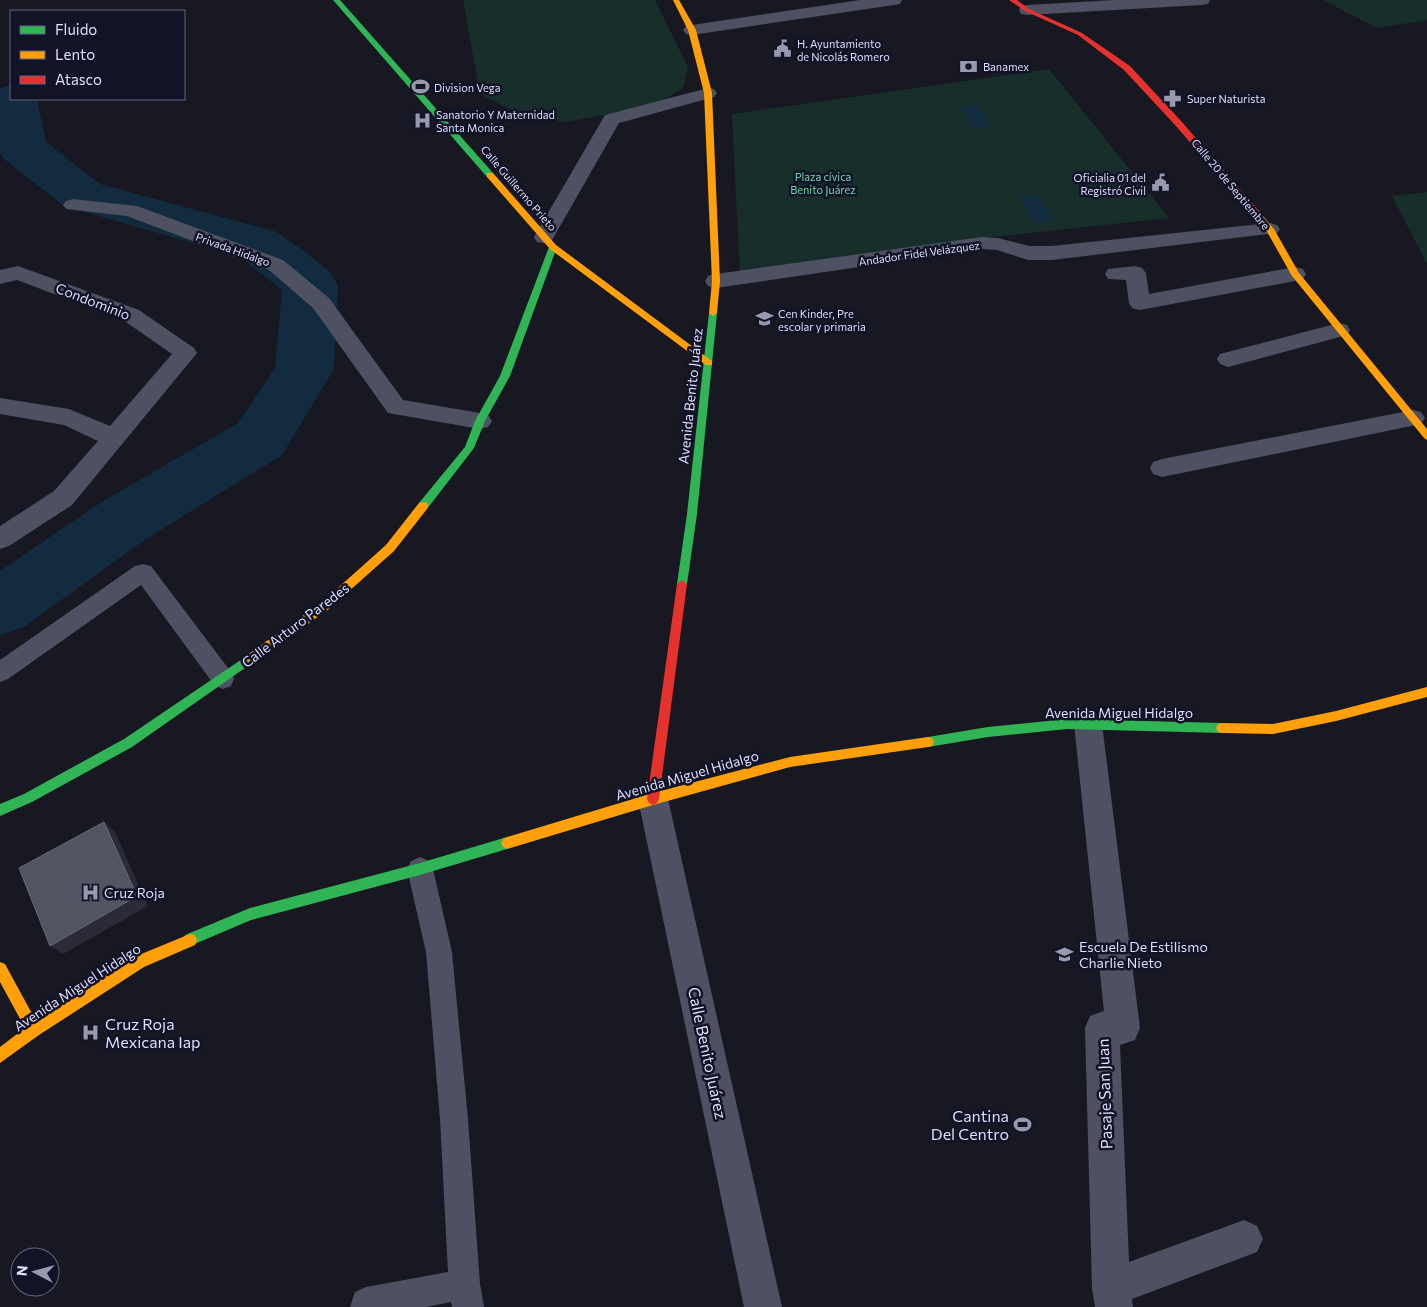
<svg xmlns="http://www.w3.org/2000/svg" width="1427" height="1307" font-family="Commissioner,sans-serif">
	<rect width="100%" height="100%" fill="#181822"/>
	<path fill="#172e2a" d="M463,0H655L688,67L683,88L653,106L566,122L525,117L480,94Z
		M1323,0H1427V20L1377,28Z
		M1049,69L1169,218L974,239L740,277L732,114Z
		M1427,192V264L1392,196Z"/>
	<path fill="#122b3f" d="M976,104L990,126L973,128L959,106Z
		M1037,194L1054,220L1035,223L1019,197Z"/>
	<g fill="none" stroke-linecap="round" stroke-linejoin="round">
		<path fill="#122b3f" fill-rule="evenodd" d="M11,85V99H37L46,142L100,184L277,232L305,252L330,272L338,285L334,369L282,455L146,539L24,627L0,635V571L100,503L238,423L275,368L282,290L239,256L64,206L4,159L0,152V88Z"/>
		<path fill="#4e5162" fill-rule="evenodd" d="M143,564L151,566L231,672L234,679L231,686L223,689L215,686L141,585L8,679L0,682V660L135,566Z
			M420,857L429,861L433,869L452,952L468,1119L480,1284L484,1307H452L451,1302L426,1307H350L355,1292L366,1287L448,1272L440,1119L426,952L407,869L411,861Z"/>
		<path fill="#4e5162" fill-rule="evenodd" d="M860,0H902L900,4L894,5L692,35L686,34L683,30L686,26L692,25Z
			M1114,0H1210L1208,4L1202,5L1027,15L1021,14L1019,10L1021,6L1027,5Z
			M708,88L714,89L717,93L714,97L619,123L551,242L544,243L537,242L534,237L605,115Z
			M73,199L137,206L283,260L329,298L403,400L480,413L488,415L492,421L488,427L480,429L388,413L313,308L269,270L127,216L66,209L63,205L66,201Z
			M1270,223L1277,225L1280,229L1277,233L1052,260H1028L997,250L982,249L716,288L708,286L705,281L708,276L716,274L982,237L998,238L1029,246H1052Z
			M18,266L139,310L194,348L197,353L72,505L9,546L0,549V526L54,491L98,441L64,425L0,414V398L69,409L110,426L172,354L123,320L17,280L0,284V270Z
			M1135,266L1142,268L1146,273L1149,294L1295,267L1303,269L1306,274L1303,279L1295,281L1140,310L1132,308L1129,303L1126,280L1108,279L1105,274L1108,269Z
			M1339,323L1347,325L1350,330L1347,335L1228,367L1220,364L1217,359L1220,354Z
			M1413,410L1421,412L1425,418L1421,424L1162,477L1153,474L1150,468L1153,462L1162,459Z
			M1088,712L1098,715L1102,724L1140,1028L1135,1040L1120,1045L1129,1262L1244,1220L1257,1226L1263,1239L1257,1252L1132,1299L1133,1307H1095L1092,1288L1085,1028L1090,1016L1104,1011L1074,724L1078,715Z
			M653,786L664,789L668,799L782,1307H744L638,799L642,789Z"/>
		<path fill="#30b455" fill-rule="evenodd" d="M333,0H340L493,173V177H487Z
			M553,244L557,247L510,376L485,421L474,448L427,509H419L418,506L419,503L465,447L475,421L500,376L549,247Z
			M713,310L717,313L697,514L687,584L682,588L677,584L687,514L709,313Z
			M251,653L255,655L257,658L255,661L132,747L32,802L0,816V804L24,794L124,739Z
			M1067,719L1222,723L1226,724L1228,728L1226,732L1222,733L1067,729L988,737L928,747L924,746L922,742L924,738L928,737L988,727Z
			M507,837L511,839L513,843L511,847L507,849L420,875L251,920L190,946L185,945L183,940L185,935L250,908L420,863Z"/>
		<path fill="#ff9f0a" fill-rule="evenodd" d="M673,0H679L696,30L712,93L720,281L717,313L713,316L709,313L712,281L704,93L688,30Z
			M487,173H493L556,245L712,361V365H706L550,249L487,177Z
			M1255,209L1258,210L1274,229L1299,273L1427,429V440L1424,438L1292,276L1266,230L1251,212Z
			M423,502L427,503L428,506L427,509L394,551L329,609L255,661H247L245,658L247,655L321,603L386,545L419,503Z
			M1427,687V697L1336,721L1273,734L1222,733L1218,732L1216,728L1218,724L1222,723L1273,724L1336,711Z
			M928,737L932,738L934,742L932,746L928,747L790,767L653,805L507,849L503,847L501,843L503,839L507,837L653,793L790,757Z
			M190,934L195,935L197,940L195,945L144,967L39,1035L0,1063V1047L25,1028L0,982V962L5,964L36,1021L134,957Z"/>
		<path fill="#e5322d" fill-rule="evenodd" d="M1009,0H1017L1029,9L1082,33L1130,66L1182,122L1258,210V214H1252L1176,126L1124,70L1078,35L1025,11Z
			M682,580L687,584L659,799L657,803L653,805L649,803L647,799L677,584Z"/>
	</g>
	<path fill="#2a2b36" d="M104,822L115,832L148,906L63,954L50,946Z"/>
	<path fill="#525462" stroke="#68697a" d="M104,822L137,896L50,946L19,868Z"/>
	<defs>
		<symbol id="civic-bare" viewBox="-9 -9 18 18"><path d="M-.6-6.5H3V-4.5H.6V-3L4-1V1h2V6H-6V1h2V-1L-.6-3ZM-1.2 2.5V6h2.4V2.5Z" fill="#9899af" stroke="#131327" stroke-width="2.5" paint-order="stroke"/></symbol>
		<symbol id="bank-bare" viewBox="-9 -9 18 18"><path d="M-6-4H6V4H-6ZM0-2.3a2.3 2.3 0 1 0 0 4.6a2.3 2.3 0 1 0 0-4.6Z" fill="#9899af" stroke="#131327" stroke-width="2.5" paint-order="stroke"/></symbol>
		<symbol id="stadium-bare" viewBox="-9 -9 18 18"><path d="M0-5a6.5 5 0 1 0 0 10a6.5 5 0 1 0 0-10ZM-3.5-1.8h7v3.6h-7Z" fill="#9899af" stroke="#131327" stroke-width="2.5" paint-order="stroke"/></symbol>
		<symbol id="pharmacy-bare" viewBox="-9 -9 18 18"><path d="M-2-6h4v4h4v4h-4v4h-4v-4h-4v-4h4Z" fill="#9899af" stroke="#131327" stroke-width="2.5" paint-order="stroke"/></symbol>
		<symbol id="hospital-bare" viewBox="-9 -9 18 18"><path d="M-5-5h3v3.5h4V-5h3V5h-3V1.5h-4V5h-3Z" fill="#9899af" stroke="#131327" stroke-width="2.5" paint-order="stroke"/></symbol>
		<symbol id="school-bare" viewBox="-9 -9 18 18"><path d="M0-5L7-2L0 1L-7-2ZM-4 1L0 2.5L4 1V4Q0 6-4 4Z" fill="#9899af" stroke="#131327" stroke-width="2.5" paint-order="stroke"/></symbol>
		<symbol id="university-bare" viewBox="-9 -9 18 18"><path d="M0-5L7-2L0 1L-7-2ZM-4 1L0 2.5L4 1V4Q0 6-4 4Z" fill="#9899af" stroke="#131327" stroke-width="2.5" paint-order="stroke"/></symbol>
	</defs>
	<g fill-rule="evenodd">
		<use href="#civic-bare" x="770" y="36" width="25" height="25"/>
		<use href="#bank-bare" x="956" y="54" width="25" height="25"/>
		<use href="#stadium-bare" x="408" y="74" width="25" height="25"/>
		<use href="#pharmacy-bare" x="1160" y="86" width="25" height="25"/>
		<use href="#hospital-bare" x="410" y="108" width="25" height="25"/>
		<use href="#civic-bare" x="1148" y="170" width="25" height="25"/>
		<use href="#school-bare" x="752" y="306" width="25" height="25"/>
		<use href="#hospital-bare" x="78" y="880" width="25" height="25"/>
		<use href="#university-bare" x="1052" y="942" width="25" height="25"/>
		<use href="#hospital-bare" x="78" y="1020" width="25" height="25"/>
		<use href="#stadium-bare" x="1010" y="1112" width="25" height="25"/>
	</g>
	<g text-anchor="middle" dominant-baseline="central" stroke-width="5" stroke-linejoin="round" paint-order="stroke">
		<g font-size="11" fill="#dddffb" stroke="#131327" text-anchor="start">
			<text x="797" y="43">H. Ayuntamiento<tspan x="797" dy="13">de Nicolás Romero</tspan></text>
			<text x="983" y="66">Banamex</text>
			<text x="434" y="87">Division Vega</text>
			<text x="1187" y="98">Super Naturista</text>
			<text x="436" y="114">Sanatorio Y Maternidad<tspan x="436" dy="13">Santa Monica</tspan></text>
			<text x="1146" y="177" text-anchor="end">Oficialia 01 del<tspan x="1146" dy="13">Registró Civil</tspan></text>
			<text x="778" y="313">Cen Kinder, Pre<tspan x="778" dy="13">escolar y primaria</tspan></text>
		</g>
		<g font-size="11" fill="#6fd5a8" stroke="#131327">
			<text x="823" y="176">Plaza cívica<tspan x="823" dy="13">Benito Juárez</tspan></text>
		</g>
		<g font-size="11" fill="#dddffb" stroke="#131327">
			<text transform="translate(1231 184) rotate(50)">Calle 20 de Septiembre</text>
			<text transform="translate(519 188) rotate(49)">Calle Guillermo Prieto</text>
			<text transform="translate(233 249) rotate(20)">Privada Hidalgo</text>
			<text transform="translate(919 253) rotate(-8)">Andador Fidel Velázquez</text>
		</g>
		<g font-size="14" fill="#dddffb" stroke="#131327">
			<text transform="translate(93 301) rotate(21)">Condominio</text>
			<text transform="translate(690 396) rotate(-84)">Avenida Benito Juárez</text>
			<text transform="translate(295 625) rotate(-37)">Calle Arturo Paredes</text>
			<text x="1119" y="712">Avenida Miguel Hidalgo</text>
			<text transform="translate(687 775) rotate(-16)">Avenida Miguel Hidalgo</text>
			<text transform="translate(77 987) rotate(-33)">Avenida Miguel Hidalgo</text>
		</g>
		<g font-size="14" fill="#dddffb" stroke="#131327" text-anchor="start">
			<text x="104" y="892">Cruz Roja</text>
			<text x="1079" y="946">Escuela De Estilismo<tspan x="1079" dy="16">Charlie Nieto</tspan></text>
		</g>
		<g font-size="16" fill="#dddffb" stroke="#131327" text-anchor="start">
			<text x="105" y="1023">Cruz Roja<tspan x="105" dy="18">Mexicana Iap</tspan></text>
			<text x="1009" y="1115" text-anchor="end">Cantina<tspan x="1009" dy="18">Del Centro</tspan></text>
		</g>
		<g font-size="16" fill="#dddffb" stroke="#131327">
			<text transform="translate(708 1053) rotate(78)">Calle Benito Juárez</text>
			<text transform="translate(1104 1094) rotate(-92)">Pasaje San Juan</text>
		</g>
	</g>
	<rect x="10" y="10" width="175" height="90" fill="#131327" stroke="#64657c"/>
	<rect x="20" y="26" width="25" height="8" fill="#30b455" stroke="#64657c"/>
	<text x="55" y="35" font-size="15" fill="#dddffb">Fluido</text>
	<rect x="20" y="51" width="25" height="8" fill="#ff9f0a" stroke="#64657c"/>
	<text x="55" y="60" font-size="15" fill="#dddffb">Lento</text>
	<rect x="20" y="76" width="25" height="8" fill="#e5322d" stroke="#64657c"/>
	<text x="55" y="85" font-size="15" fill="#dddffb">Atasco</text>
	<g transform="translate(35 1272) rotate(276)"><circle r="24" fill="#131327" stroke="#64657c"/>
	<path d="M0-4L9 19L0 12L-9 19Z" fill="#9899af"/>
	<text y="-8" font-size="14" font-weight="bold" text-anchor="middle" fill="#dddffb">N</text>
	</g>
</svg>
